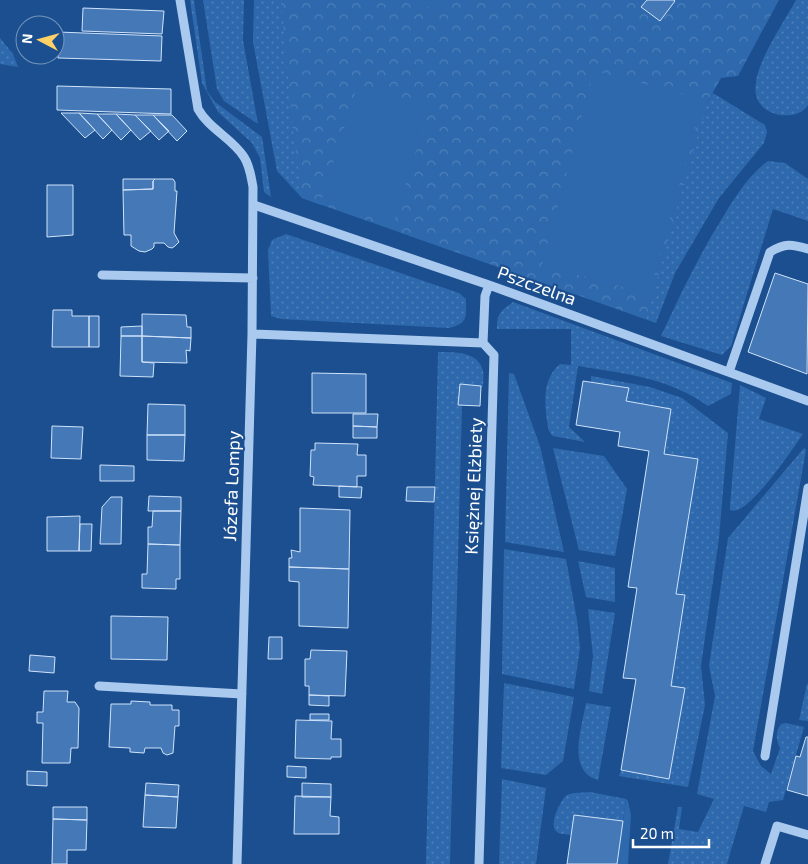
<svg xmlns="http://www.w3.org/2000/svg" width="808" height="864" font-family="'Exo 2',sans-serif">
	<defs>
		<pattern id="grass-dots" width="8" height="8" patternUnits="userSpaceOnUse" patternTransform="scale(1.25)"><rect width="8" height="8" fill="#2e69ad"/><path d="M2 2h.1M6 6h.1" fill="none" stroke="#4d80b9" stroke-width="1.8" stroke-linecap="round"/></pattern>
		<pattern id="park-crowns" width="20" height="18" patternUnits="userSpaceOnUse" patternTransform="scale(1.25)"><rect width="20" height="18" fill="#2e69ad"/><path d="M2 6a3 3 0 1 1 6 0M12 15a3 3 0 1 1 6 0" fill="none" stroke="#4d80b9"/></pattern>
	</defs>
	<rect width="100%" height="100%" fill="#1b4f8f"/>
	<path fill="url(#grass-dots)" d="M190,0H194L207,91L215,102L262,137L271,197L264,192L260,158L252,143L218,112L202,83Z
		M203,0H244L243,40L258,124L224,101L217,89Z
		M254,0H404L321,205L302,198L277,171L253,42Z
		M796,0H808V105C798,122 763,117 757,98C755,94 755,87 756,83C757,62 785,20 796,0Z
		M0,38L13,54L18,67L0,64Z
		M713,93L765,125L767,132L764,143L719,198L675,273L656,323L399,232L412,185L707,103Z
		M768,161L785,163L808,179V221L773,209L731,346L722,355L661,336C680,295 699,255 723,217C735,197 749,175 768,161Z
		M286,234L459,293L466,299C466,316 469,323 449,328L281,319L271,316L268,250L272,240Z
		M513,302L732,383L731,394L708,406C667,377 626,374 578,366L569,427L585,442L553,436C548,432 548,427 547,421C544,401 543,378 560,364L571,365V329H497C497,313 501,311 513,302Z
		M438,352C453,352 479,351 483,371C484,376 483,382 483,387L460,385L458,404L462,405L450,864H426Z
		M509,373L514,374L540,446L564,552L505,542Z
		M591,376L650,387L682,398L728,433L719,538L701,666L705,705L688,787L619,776L621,770L669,778L685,688L671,686L685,595L676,594L698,459L664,454L671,409L626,401L628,388L591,382Z
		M740,385L766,398L759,419L803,434C793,448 747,519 730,510V506Z
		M553,448L604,456L627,489L615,556L579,550Z
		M804,448L806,450L753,751L761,766L771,774L780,748C776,740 775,732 781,724L786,723L804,727L783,800L769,802L766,812L744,806L727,864H668L678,807H682L679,829L698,832L714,799L697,794L715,696L709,666L728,538Z
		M504,549L566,559L577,620L580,648L574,689L502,674Z
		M578,561L615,568V602L586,597Z
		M588,609L615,613L602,694L589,691L593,656Z
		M504,683L574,697L563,761L546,775L501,768Z
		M807,684H808V721L799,720Z
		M586,703L611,707L598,780C566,771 582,727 586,703Z
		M502,779L546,788L536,864H499Z
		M590,792L626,799L623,821L574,815L571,835C567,834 559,835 556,831C549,825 560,800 567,795C573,792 583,793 590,792Z"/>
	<path fill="url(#park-crowns)" d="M281,0H779L738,76L721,78L707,103L646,319L302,198L292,123Z"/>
	<path fill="#2e69ad" d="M404,0H444L441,11Z
		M594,71L703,99L649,294L542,265Z
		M358,84L430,107L393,224L321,202Z
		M626,799L628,801L631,815L628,864H617Z"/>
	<path fill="#4478b7" stroke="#cfe3fa" d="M647,0H674L675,1L660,21L641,7Z
		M83,8L164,11L162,34L82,31Z
		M58,32L162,36L161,61L58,58Z
		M57,86L171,89V114L57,110Z
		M61,113H79L95,130L85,138Z
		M79,113L97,114L112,130L103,139Z
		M97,114H116L131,130L121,140Z
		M116,114L135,115L151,131L140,140Z
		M135,115H153L169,131L159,140Z
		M153,115H172L187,131L177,141Z
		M123,179H155L153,181V189L123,190Z
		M155,179H173L175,182V191H177L174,233L179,242L175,246L172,248L168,247L164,243H154V247L152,249L145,252L139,251L131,246V235H124L123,190L153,189V181Z
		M47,185H73V235L47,237Z
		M775,273L808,284L807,374L748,352Z
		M53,310H72V316H89V347H52Z
		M142,314L186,315L187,327H191V338L142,336Z
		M89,316H99V347H89Z
		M142,326V336H121V327Z
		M121,336H142V362L154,363L153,377L120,376Z
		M142,336L191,338L190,351L186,350L187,363L142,362Z
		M312,373L366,374V413H312Z
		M583,381L629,388L626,401L671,409L664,454L698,459L676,594L685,595L671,686L685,688L669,779L621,770L636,679L623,678L637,588L628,587L649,451L618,446L620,432L576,425Z
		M460,384L481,386L480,406L458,405Z
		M148,404L185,405V435H147Z
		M353,414H378L377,427L353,426Z
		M52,426L83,427L81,459L51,458Z
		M353,426L377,427V438H353Z
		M147,435H185L184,461L147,460Z
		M315,443L358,444L357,455H366V476H357V487L313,485L314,477L310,476L311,450H315Z
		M100,465L134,466V481H100Z
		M339,486L362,487L361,498L339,497Z
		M407,487H435L434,502L406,501Z
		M149,496L181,497V511H148Z
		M111,497H122L121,544H100L102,507Z
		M300,508L350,510L349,569L289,567V558H292L291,550L300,552Z
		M153,511H181L180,545L148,544V527H152Z
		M80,516L79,551H47V517Z
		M80,524H92L91,551H79Z
		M148,544L180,545V579H176V589L142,588V574H147Z
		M289,567L349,569L348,628L299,626V582L289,581Z
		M111,616L168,617L167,660L111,659Z
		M269,637H282V659H268Z
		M311,650L347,651L345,696L309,695V686H305V659H310Z
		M30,655L55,657L54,673L29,671Z
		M44,691H68L67,702H75L79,708L78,748H71L70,763H42L43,723H37V712H43Z
		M309,695L329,696V706L309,705Z
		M131,701L150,702V705H172V710H179V726H175L173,753L167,755L163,753L161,748H145L144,753L130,752V748L109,747L111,704H131Z
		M310,714H329V720H310Z
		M296,720L332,721L331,739H341V757H331V759L295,758Z
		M806,737H808V796L787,790L796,756L800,757Z
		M287,766L306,767V778L287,777Z
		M27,771L47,772V786L27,785Z
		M146,783L179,785L178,797L145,795Z
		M302,783L331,784V797H302Z
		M145,795L178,797L176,828L143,827Z
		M295,796L331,797L330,816L339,817V834H294Z
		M53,807H87V820L53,819Z
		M574,815L623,821L617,864H567Z
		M53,819L87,820L86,850H67V864H52Z"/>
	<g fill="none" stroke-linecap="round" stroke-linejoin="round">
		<path stroke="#a9c9ee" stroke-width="9" d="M180,0L198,109C209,129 232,138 244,157C250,166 251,177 253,187L252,334L237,864
			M254,205L489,285L808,401
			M102,275L253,278
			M252,334L483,343L494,355L479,864
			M483,343L485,296L489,285
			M729,372L770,252C785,243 792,244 808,249
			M99,686L242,694
			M765,756L808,488
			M765,864L777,826L808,835"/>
	</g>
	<g text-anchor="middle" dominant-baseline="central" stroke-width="4" stroke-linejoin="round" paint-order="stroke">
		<g font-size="18" fill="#fff" stroke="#1b4f8f">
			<text transform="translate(537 285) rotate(20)">Pszczelna</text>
			<text transform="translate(231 486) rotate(-88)">Józefa Lompy</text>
			<text transform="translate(473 486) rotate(-88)">Księżnej Elżbiety</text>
		</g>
	</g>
	<g transform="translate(40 40) rotate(276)"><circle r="24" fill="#1b4f8f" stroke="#7695bc"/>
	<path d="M0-4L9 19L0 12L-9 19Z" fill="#ffd166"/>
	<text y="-8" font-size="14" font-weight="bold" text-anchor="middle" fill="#ffffff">N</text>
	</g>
	<path d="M633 839v8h76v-8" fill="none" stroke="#ffffff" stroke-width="2.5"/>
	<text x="640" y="839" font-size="15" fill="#ffffff" stroke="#1b4f8f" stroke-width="4" paint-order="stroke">20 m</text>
</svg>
